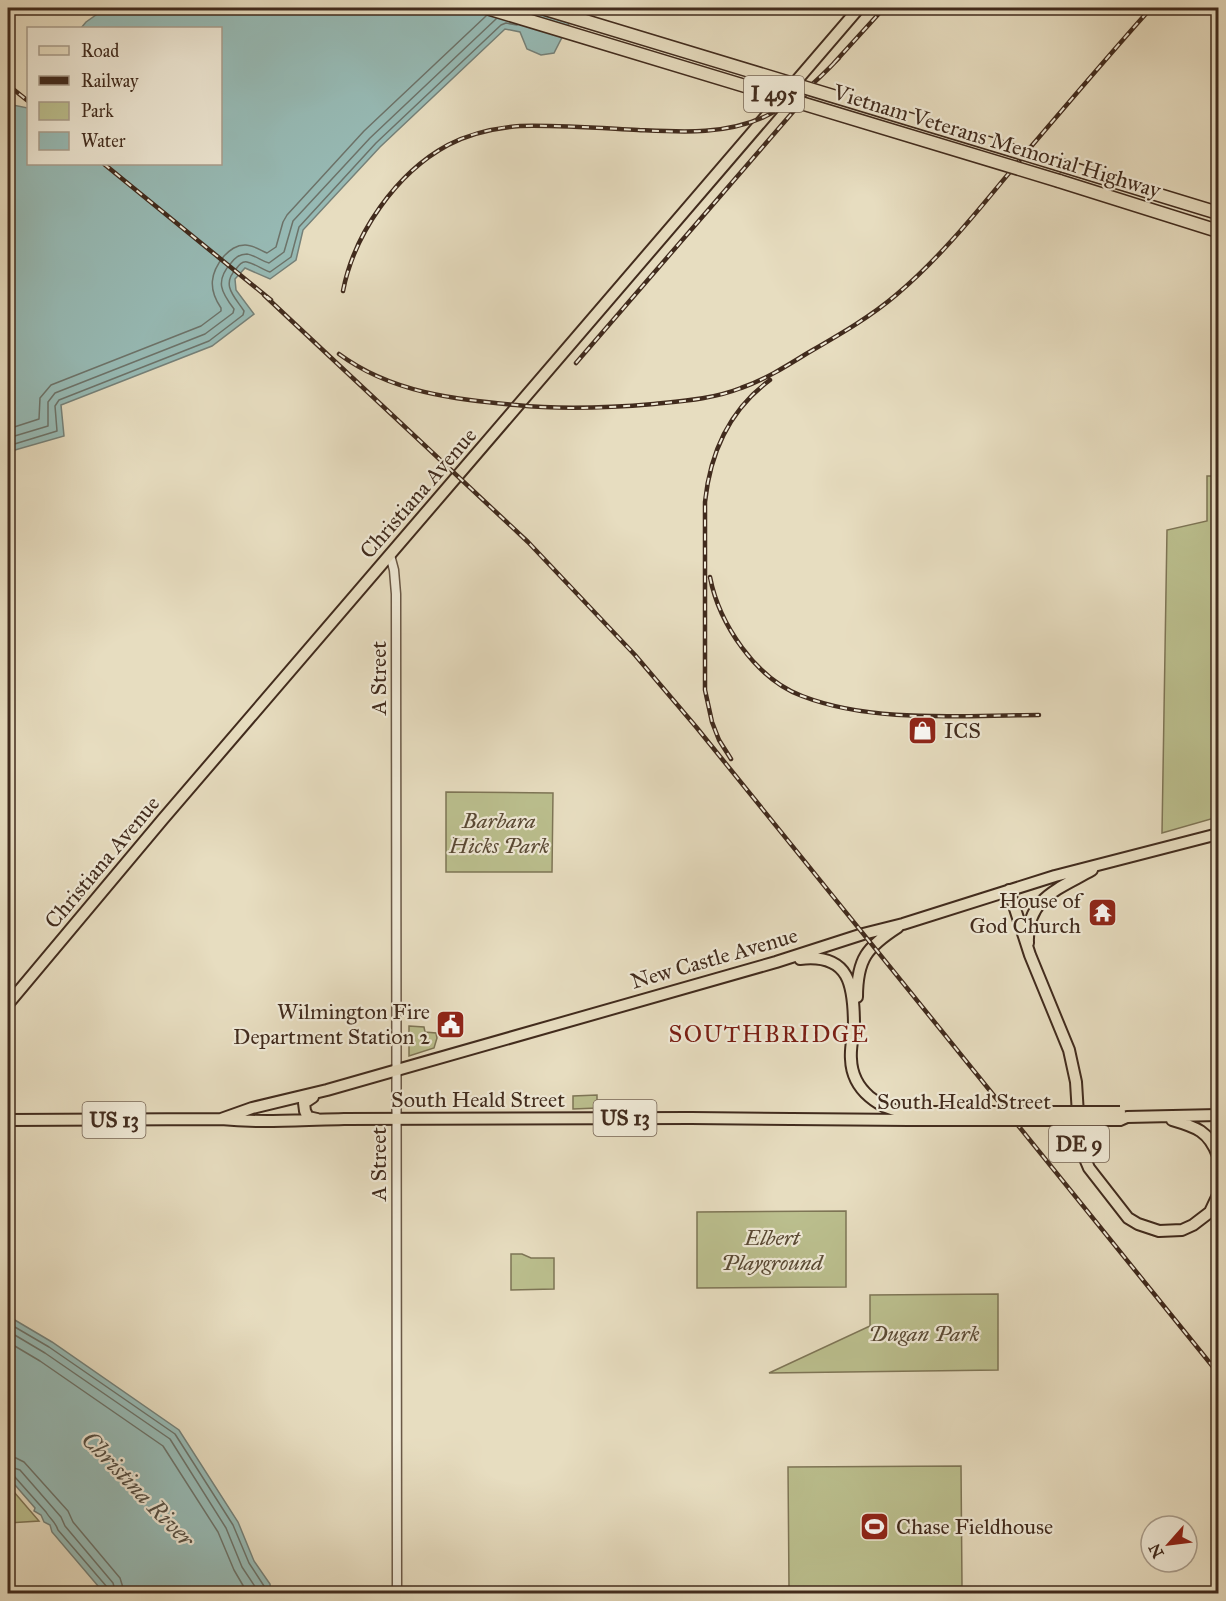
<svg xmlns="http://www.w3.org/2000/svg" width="1226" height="1601" font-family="'IM FELL Great Primer',serif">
	<rect width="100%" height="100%" fill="#e7ddc0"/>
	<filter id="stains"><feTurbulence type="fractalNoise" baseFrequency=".00333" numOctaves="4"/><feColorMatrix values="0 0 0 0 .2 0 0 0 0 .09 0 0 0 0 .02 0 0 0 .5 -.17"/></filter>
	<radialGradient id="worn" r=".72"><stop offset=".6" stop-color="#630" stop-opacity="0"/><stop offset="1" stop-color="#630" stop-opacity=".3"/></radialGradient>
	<path fill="#bbbf8e" stroke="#7e7556" stroke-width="1.5" d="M1207,476H1218V817L1162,833L1167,530L1207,521Z
		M446,792L553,793L552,872H446Z
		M409,1026L424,1027L425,1032L436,1033L437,1038L434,1048L409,1056Z
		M597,1095V1108L573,1109V1096Z
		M846,1211V1287L697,1288V1212Z
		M511,1254H522L531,1258H554V1289L511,1290Z
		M998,1294V1370L769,1373L870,1326V1295Z
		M961,1466L962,1586L789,1587L788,1467Z
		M8,1485L39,1521L8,1523Z"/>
	<path fill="#97bbb6" stroke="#758179" stroke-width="1.5" d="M106,8H577L554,53L541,55L527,49L520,32L505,29L380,147L303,230L296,260L270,279L245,268L235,279L236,290L254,314L212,346L61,405L64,436L8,452V107L13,105L28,108V164H220V28H81L86,22Z
		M8,1316L52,1342L179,1430L238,1522L254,1561L270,1584L271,1593H104L52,1532L50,1525L44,1522L41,1515L34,1511L35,1508L8,1477Z"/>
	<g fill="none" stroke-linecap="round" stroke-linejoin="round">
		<path stroke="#6c736a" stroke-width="1.5" d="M8,429L39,419L40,398L51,385L201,326L221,311V308C208,289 210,273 224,256C230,250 236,245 245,245C253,245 260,250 267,253L276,247L283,222L287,215L364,131L486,16
			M8,438L48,426V402L55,393L205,334L233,313L234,309C221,292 215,281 231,263C235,258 239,254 247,254C254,255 262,261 269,263L284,252L293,221L370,138L496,19
			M8,446L57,431L55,406L59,400L209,341L243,315L244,311C234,296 221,285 236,269C239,265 242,261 247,262C255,264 262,269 270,272L291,257L299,227L376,143L501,25L506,23L517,25
			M8,1323L49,1347L175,1434L233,1525L249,1563L264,1586L265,1594
			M8,1331L45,1353L170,1439L226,1528L242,1567L256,1588L257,1594
			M8,1342L40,1361L163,1446L218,1532L234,1570L248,1594
			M8,1457L16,1458L24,1462L68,1511L73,1522L120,1578L125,1594
			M8,1466L20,1470L61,1517L65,1526L113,1583L116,1594
			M8,1473L14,1476L46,1512C50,1519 55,1521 58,1530L107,1587L108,1594"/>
		<defs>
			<path id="minor" d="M390,555L394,570L396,594L397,1594"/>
			<path id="major" d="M1009,890L1030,955L1069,1050L1076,1082L1080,1147L1089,1168L1128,1218L1138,1224L1159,1231L1182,1230L1193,1225L1210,1212L1218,1195
				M1028,943C1026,898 1059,889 1092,870
				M800,959C850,953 854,986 854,1027C853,1037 850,1048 851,1059C852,1090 880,1111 909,1112
				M857,997C857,959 867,947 898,927
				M8,1004L163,819L859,8
				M313,1097L304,1103L305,1111L308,1117L317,1119
				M221,1119L252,1108L327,1090L776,962L863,934L903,924L1055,876L1218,834
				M8,1120L221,1119C262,1123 303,1120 344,1119L691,1118L909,1120
				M1120,1120L1127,1117L1218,1115
				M1172,1120C1196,1127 1209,1131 1218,1156"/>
			<path id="highway" d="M1064,166L1218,213
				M1059,181L1218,231"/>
		</defs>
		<use href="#minor" stroke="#6a5846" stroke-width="11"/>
		<use href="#major" stroke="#412b1d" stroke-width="14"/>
		<use href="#highway" stroke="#412b1d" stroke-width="15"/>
		<use href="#minor" stroke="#efe9d6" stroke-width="8"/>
		<use href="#major" stroke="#e7ddc0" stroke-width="10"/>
		<use href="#highway" stroke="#e7ddc0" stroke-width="12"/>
		<defs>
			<path id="rail" d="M834,63L884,8
				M8,85L28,101
				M104,164L271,300
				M343,291C354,234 396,173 448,145C471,133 495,128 520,126C559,125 599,128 638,130C682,132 723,135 764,117C793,104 818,80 839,58
				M264,295L528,542L635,655L697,728L1218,1373
				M339,354C392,393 454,399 516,405C563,410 607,408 654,404C683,401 713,399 741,388C764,380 785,367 806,354C837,336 869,318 896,295C946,253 987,199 1029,149C1069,102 1110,54 1151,8
				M576,363L805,98
				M710,577C719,624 756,679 802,696C875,724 963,715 1039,715
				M731,759L719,740L712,722L705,690V502C710,454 729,410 770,380"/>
		</defs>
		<use href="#rail" stroke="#412b1d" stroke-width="4.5"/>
		<use href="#rail" stroke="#efe9d6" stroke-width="2" stroke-dasharray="7" stroke-linecap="butt"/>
		<defs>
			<path id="major-bridge" d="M909,1112H1120
				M909,1120H1120"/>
			<path id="highway-bridge" d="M487,8L1059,181
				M542,8L1064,166"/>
		</defs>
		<use href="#major-bridge" stroke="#412b1d" stroke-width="14" stroke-linecap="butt"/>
		<use href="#highway-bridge" stroke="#412b1d" stroke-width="15" stroke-linecap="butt"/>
		<use href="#major-bridge" stroke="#e7ddc0" stroke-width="10"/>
		<use href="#highway-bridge" stroke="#e7ddc0" stroke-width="12"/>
	</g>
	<defs>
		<symbol id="shop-square" viewBox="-11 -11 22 22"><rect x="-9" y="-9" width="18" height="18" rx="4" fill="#8f2418" stroke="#efe9d6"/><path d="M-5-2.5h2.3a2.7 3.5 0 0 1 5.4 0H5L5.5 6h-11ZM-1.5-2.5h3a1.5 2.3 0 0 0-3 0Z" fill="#fff"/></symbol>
		<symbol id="temple-square" viewBox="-11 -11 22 22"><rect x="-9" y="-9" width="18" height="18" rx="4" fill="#8f2418" stroke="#efe9d6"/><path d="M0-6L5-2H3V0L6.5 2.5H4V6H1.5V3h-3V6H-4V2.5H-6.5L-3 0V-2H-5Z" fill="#fff"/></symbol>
		<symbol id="civic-square" viewBox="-11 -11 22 22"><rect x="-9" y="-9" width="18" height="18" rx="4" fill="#8f2418" stroke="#efe9d6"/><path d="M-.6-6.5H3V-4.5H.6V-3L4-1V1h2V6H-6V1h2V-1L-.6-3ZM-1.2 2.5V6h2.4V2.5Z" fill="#fff"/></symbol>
		<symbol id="stadium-square" viewBox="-11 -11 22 22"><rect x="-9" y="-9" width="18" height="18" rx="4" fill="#8f2418" stroke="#efe9d6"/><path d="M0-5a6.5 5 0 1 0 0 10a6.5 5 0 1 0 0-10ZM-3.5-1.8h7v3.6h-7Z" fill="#fff"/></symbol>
	</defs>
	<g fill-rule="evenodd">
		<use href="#shop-square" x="906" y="714" width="33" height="33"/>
		<use href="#temple-square" x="1086" y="896" width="33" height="33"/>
		<use href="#civic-square" x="434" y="1008" width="33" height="33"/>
		<use href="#stadium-square" x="858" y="1510" width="33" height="33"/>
	</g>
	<g text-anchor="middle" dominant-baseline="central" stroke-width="4.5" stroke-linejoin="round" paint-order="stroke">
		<g fill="#efe9d6" stroke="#756454" stroke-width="1.5">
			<rect x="744" y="76" width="60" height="36" rx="4.5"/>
			<rect x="593.5" y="1100" width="63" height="36" rx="4.5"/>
			<rect x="82.5" y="1102" width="63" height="36" rx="4.5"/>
			<rect x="1049" y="1126" width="60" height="36" rx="4.5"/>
		</g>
		<g font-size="21" font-weight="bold" fill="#412b1d">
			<text x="774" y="94">I 495</text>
			<text x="625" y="1118">US 13</text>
			<text x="114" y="1120">US 13</text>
			<text x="1079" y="1144">DE 9</text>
		</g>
		<g font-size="22" fill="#412b1d" stroke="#efe9d6">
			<text transform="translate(997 141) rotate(17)">Vietnam Veterans Memorial Highway</text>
			<text transform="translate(418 493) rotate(-49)">Christiana Avenue</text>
			<text transform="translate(378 678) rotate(-90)">A Street</text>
			<text transform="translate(102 862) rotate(-50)">Christiana Avenue</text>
			<text transform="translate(714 958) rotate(-16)">New Castle Avenue</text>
			<text x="478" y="1099">South Heald Street</text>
			<text x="964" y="1101">South Heald Street</text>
			<text transform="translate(378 1164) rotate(-90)">A Street</text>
		</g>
		<g font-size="22" fill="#412b1d" stroke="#efe9d6" text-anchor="start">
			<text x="944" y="730">ICS</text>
			<text x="1081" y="900" text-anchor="end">House of<tspan x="1081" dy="25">God Church</tspan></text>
			<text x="430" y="1011" text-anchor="end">Wilmington Fire<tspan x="430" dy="25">Department Station 2</tspan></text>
			<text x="896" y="1526">Chase Fieldhouse</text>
		</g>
		<g font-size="22" font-style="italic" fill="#594934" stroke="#efe9d6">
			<text x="499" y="820">Barbara<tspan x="499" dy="25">Hicks Park</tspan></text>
			<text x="772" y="1237">Elbert<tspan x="772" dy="25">Playground</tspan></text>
			<text x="924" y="1333">Dugan Park</text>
		</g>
		<g font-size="24" letter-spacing="1.5" fill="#7a1f14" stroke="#efe9d6">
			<text x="769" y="1034">SOUTHBRIDGE</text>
		</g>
		<g font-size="24" font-style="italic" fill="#564f43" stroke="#efe9d6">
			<text transform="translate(138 1489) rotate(46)">Christina River</text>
		</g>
	</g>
	<rect width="1226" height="1601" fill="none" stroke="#e7ddc0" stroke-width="30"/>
	<rect x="9" y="9" width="1208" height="1583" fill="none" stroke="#412b1d" stroke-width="3"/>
	<rect x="15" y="15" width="1196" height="1571" fill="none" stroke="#412b1d" stroke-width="1.5"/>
	<rect x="27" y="27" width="195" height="138" fill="#efe9d6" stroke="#a99d8c" stroke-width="1.5"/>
	<rect x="39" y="46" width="30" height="9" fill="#e7ddc0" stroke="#a99d8c" stroke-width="1.5"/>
	<text x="81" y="57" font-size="18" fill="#412b1d">Road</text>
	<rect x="39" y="76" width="30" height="9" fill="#412b1d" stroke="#a99d8c" stroke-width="1.5"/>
	<text x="81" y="87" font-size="18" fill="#412b1d">Railway</text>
	<rect x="39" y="102" width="30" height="18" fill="#bbbf8e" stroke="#a99d8c" stroke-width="1.5"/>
	<text x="81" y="117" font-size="18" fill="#412b1d">Park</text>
	<rect x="39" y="132" width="30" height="18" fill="#97bbb6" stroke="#a99d8c" stroke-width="1.5"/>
	<text x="81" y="147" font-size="18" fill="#412b1d">Water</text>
	<g transform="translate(1169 1544) rotate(242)"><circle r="28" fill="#efe9d6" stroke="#a99d8c" stroke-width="1.5"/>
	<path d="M0-4.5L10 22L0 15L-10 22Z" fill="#8f2418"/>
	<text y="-9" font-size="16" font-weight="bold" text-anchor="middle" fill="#412b1d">N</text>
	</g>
	<rect width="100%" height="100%" filter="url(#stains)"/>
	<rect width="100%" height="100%" fill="url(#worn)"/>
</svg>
